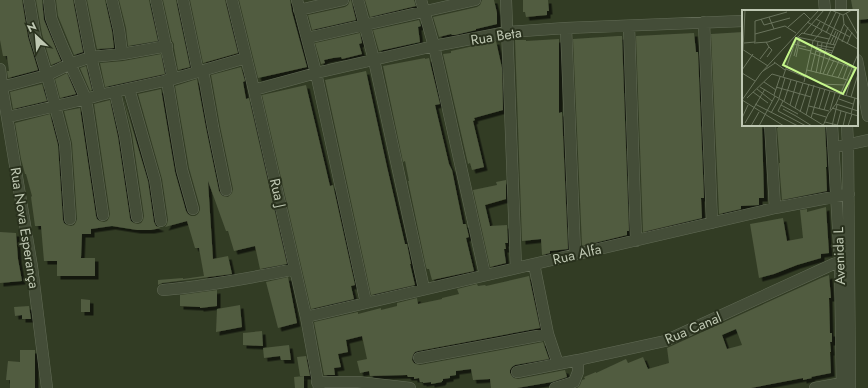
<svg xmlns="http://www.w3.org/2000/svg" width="868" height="388" font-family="Jost,sans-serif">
	<defs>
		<filter id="shadow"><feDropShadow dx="3.5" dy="3.5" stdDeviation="0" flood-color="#0009"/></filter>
	</defs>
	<rect width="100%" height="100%" fill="#323c24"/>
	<path fill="#515b40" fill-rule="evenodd" filter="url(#shadow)" d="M0,0H22L28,37L38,70L8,78L7,71H9L7,56H3L0,40Z
		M36,0H42L44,20L61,61L51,65L42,34Z
		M56,0H73L83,52L74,55L58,16Z
		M87,0H105L112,31L114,48L97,49Z
		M119,0H149L158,41L128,46L126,28Z
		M163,0H176L190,67L178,70L174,48V44L172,41Z
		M190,0H225L238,53L203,63Z
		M239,0H290L292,12L307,67L258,78Z
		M350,0H351L356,20L312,30L308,15L345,7L348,5Z
		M365,0H414L416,6L370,17Z
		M482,0H494L497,13V24L476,29V30L455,35H452L451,34L439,37L433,17L477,7L480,5Z
		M523,0H548L549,11H547V15L526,17L525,12H523Z
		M851,0H868V19L857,20V11H853Z
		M419,20L421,26L418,27L420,42L379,51L373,30Z
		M743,32V125H762L764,198H759V205L741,206V209L719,214L711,34Z
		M360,33L362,43L359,44L362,54L342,59L341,57L333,58L324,60L325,63L321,64L315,43Z
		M694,33L696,52H698L704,198H701L702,218L643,232L636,36Z
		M618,36H622L629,231H627V235L582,246L573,39Z
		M559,39V113L562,112L568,249L550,251V253L542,255L541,239L522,241L515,40H526V41Z
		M496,41L502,68L503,110L474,118L475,120L473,121L484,167L472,170L470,163L468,164L443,54L451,53V51Z
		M161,54L165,74L105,87L100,63L123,61Z
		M425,59L429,58L440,104L435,105L449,164L452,170L463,224H466L469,237L466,238L474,271L432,280L429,269H427L426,267L408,181H409L405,161L403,162L383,66L425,58Z
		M86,66L92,90L90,91L80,68Z
		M241,67L245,81L243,82L246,99L249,98L287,264L260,269L255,246L234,251L228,231H226L208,181L213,259L228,256L232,274L162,283L158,285V280L183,278V279L204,276L199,248H195L187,221L165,227L167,224L168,220L162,179L138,94L161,89L175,172L186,211L188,214L191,216H195L198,214L200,210V207L189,168L175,86L197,79L206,128L219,191L221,194L223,196L228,197L232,193L233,189L220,126L211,75Z
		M366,71L387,167L405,244H407L411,264H410L415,285L371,295L325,80Z
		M67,73L76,94L60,98L55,79Z
		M42,84L47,101L13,109L10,92Z
		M306,85L330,186L333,185L355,285L351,286L354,299L311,309L262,95Z
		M123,97L148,181L154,222L156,226L161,228L151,230H137L112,226L91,229V234H82L81,258H95V276H57V261H44L41,226H35L31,197L32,196L26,174H25L21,159L15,123L50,114L58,145L63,220L64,223L67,225L71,226L74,225L76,222L77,219L72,143L64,111L80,108L96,216L97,219L100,221L104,222L107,221L109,218L110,214L94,104L110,100L118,137L130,218L131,221L134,223L138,224L141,223L143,220L144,216L132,134Z
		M778,125H825L827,167H826L827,191L782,200L779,163H780L777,128H778Z
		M506,180V199L485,205L490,226L507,225L508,243H505L506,249H504L506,263L490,267L473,190L497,185L496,182Z
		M826,207L829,253L821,254V258L797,265L774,274L759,278L750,224L783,218L787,241L803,238L800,210L807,209V212Z
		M0,232L16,233L18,259L22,281L0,283Z
		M829,275L831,298H829L830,333H832V342H830L831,352H830L831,373L811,377L812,378L803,380V378L751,388H577L580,385L582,380L585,379L584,377L596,372V373L626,359L628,363L643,357L648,369L669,363L667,348L821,278ZM736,329L742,345L727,349L722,335Z
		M529,276L540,328L418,351L415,352L413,355L412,360L414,363L416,364L420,365L543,342L549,359L515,365L512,367L510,370V373L512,376L514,378L518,379L565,370L567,377L552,382L517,388H491L490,379L473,380L471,369L456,371V375L450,376V378L443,379V381H442V382L431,384V382L423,383V382H420L419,378L414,379V377H408L407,375L370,376L369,371L360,373L357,361L367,359L362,336L346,340L348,352L338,354L341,367L334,368L335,375H324L314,322L358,312V314L381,308V310L397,306V303L417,298L418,304L442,299V298L459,294L457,289L477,284L478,286L485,285L486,286Z
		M288,277L297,323L278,328L266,282Z
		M217,290V306L200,308V307L180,306V295Z
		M81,299L90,300V312H81Z
		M240,305L242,327L216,332L217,309Z
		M29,306L31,319H22V315L15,316L14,307Z
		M262,331L263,346L243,345V333Z
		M289,345L291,360H281L280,356L264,358L263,348Z
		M20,350H35V388H10V380H6L8,361L20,362Z
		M306,356L310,376H300L297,357Z
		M304,376V388H295L294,377Z"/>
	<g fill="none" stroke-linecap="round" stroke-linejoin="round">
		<defs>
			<path id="minor" d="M29,0L35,36L47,75L65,144L70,219
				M49,0L51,18L54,26L63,48L86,99L103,215
				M80,0L91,57L100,95
				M112,0L119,30L122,54
				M156,0L173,79
				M183,0L198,72
				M232,0L254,90L306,317L319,388
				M297,0L316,73L366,303
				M358,0L374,60L424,289
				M421,0L434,46L485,275
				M506,0L516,268
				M824,0L825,11
				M841,0V11
				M299,10L343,0
				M704,22L712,223
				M629,26L636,241
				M566,28L575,254
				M307,38L475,0
				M857,60L868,116
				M0,69L2,87L32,267L47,388
				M203,71L213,127L226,190
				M167,80L182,170L193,209
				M2,87L47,75L70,64L91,57L122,54L167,46
				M129,89L155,180L161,221
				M254,90L316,73L434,46L507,32L566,28L743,21
				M115,92L125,136L137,217
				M8,117L86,99L100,95L173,79L246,58
				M770,125L775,208
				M832,125L840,261L842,388
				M847,125L848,145L850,388
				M841,146L868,140
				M534,264L548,334L558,364
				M163,290C207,286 251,278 295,269
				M306,317L366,303L775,208L849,194
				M419,358L548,334
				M517,372L578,360
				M317,382H358L410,388
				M555,388L574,382L578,372V360L665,341L840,261
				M815,388L848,382"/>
		</defs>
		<use href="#minor" stroke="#626b56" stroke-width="12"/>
		<use href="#minor" stroke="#444d38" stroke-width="11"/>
	</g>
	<g text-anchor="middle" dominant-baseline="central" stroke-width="4" stroke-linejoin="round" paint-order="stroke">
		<g font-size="14" fill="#bfc8b3" stroke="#29311d">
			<text transform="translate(496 36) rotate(-9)">Rua Beta</text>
			<text transform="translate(278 193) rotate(77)">Rua J</text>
			<text transform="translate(25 228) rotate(81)">Rua Nova Esperança</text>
			<text transform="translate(577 254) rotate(-13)">Rua Alfa</text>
			<text transform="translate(839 256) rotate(-92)">Avenida L</text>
			<text transform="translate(693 328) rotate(-23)">Rua Canal</text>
		</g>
	</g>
	<g transform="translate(742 10)">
		<rect width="116" height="116" fill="#323c24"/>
		<path fill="none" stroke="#6a745d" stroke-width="1" d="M89,0L101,5L110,0M104,3L116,25M101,5L102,14L116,30M27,7L32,19M19,9L22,15L48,8M74,9L108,27M65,12L116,39M46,17L62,3L68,9M79,21L89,0M62,23L82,0M84,23L94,2M13,24L43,16L54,23M69,25L78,12M55,27L93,35M56,27L60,23L87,29M100,32L106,17M2,33L13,32V11L45,2M12,33L26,32L39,27M51,34L64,37M88,34L94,21M105,34L110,22M75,35L92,38M91,35L96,22M75,37L91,41M57,38L69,41M0,39L26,56M1,39L3,0M74,39L90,43M74,41L89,45M69,43L112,58L104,86M52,46L57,28M25,47L30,40L27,37M54,47L58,28M18,49L27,37L24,32M32,52L43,60M44,59L63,67M0,60L11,44M65,60L106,70M21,61L33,53M69,61L76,32M0,63L13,71M74,63L80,33M78,64L85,34L98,4M81,64L102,14M64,65L79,74L103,75M85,65L92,50M90,66L97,51M41,67L55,27M96,68L102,54M101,69L106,55M22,72L34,80M62,72L71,31L80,21M18,77L81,115M34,77L69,87M15,79L30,91M11,82L26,93M32,85L38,67M109,87L116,64M5,88L30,64L116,89M37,88L43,68M97,89L111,94M0,90L19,63L77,0M0,90L42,116M41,91L36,101L64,116M42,91L49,70M13,94L56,116M94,94L116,101M39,95L56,104M48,95L55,71M67,96L87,101M53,98L61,73M90,98L116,106M41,99L54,106M77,99L83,79M82,100L88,81M88,100L93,83M58,102L67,74M29,103L37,89M71,103L84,107M109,104L113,88M64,105L72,75M54,106L70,116M0,108L6,95M69,108L78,78M83,112L95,115M3,113L23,79M9,116L17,102M17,116L33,86M81,116L86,104L94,94L116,44M90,116L95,95M95,116L99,101M101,116L104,103M106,116L110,104"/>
		<path fill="#c5f68b" fill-opacity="0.15" stroke="#c5f68b" stroke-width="2" d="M54,28L114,58L101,84L41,55Z"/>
		<rect width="116" height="116" fill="none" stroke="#bfc8b3" stroke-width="2"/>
	</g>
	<g transform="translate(36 36) rotate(334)" stroke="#29311d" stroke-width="3" paint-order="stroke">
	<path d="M0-3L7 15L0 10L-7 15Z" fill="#bfc8b3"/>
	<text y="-6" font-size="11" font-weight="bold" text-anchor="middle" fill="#bfc8b3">N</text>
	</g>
</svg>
